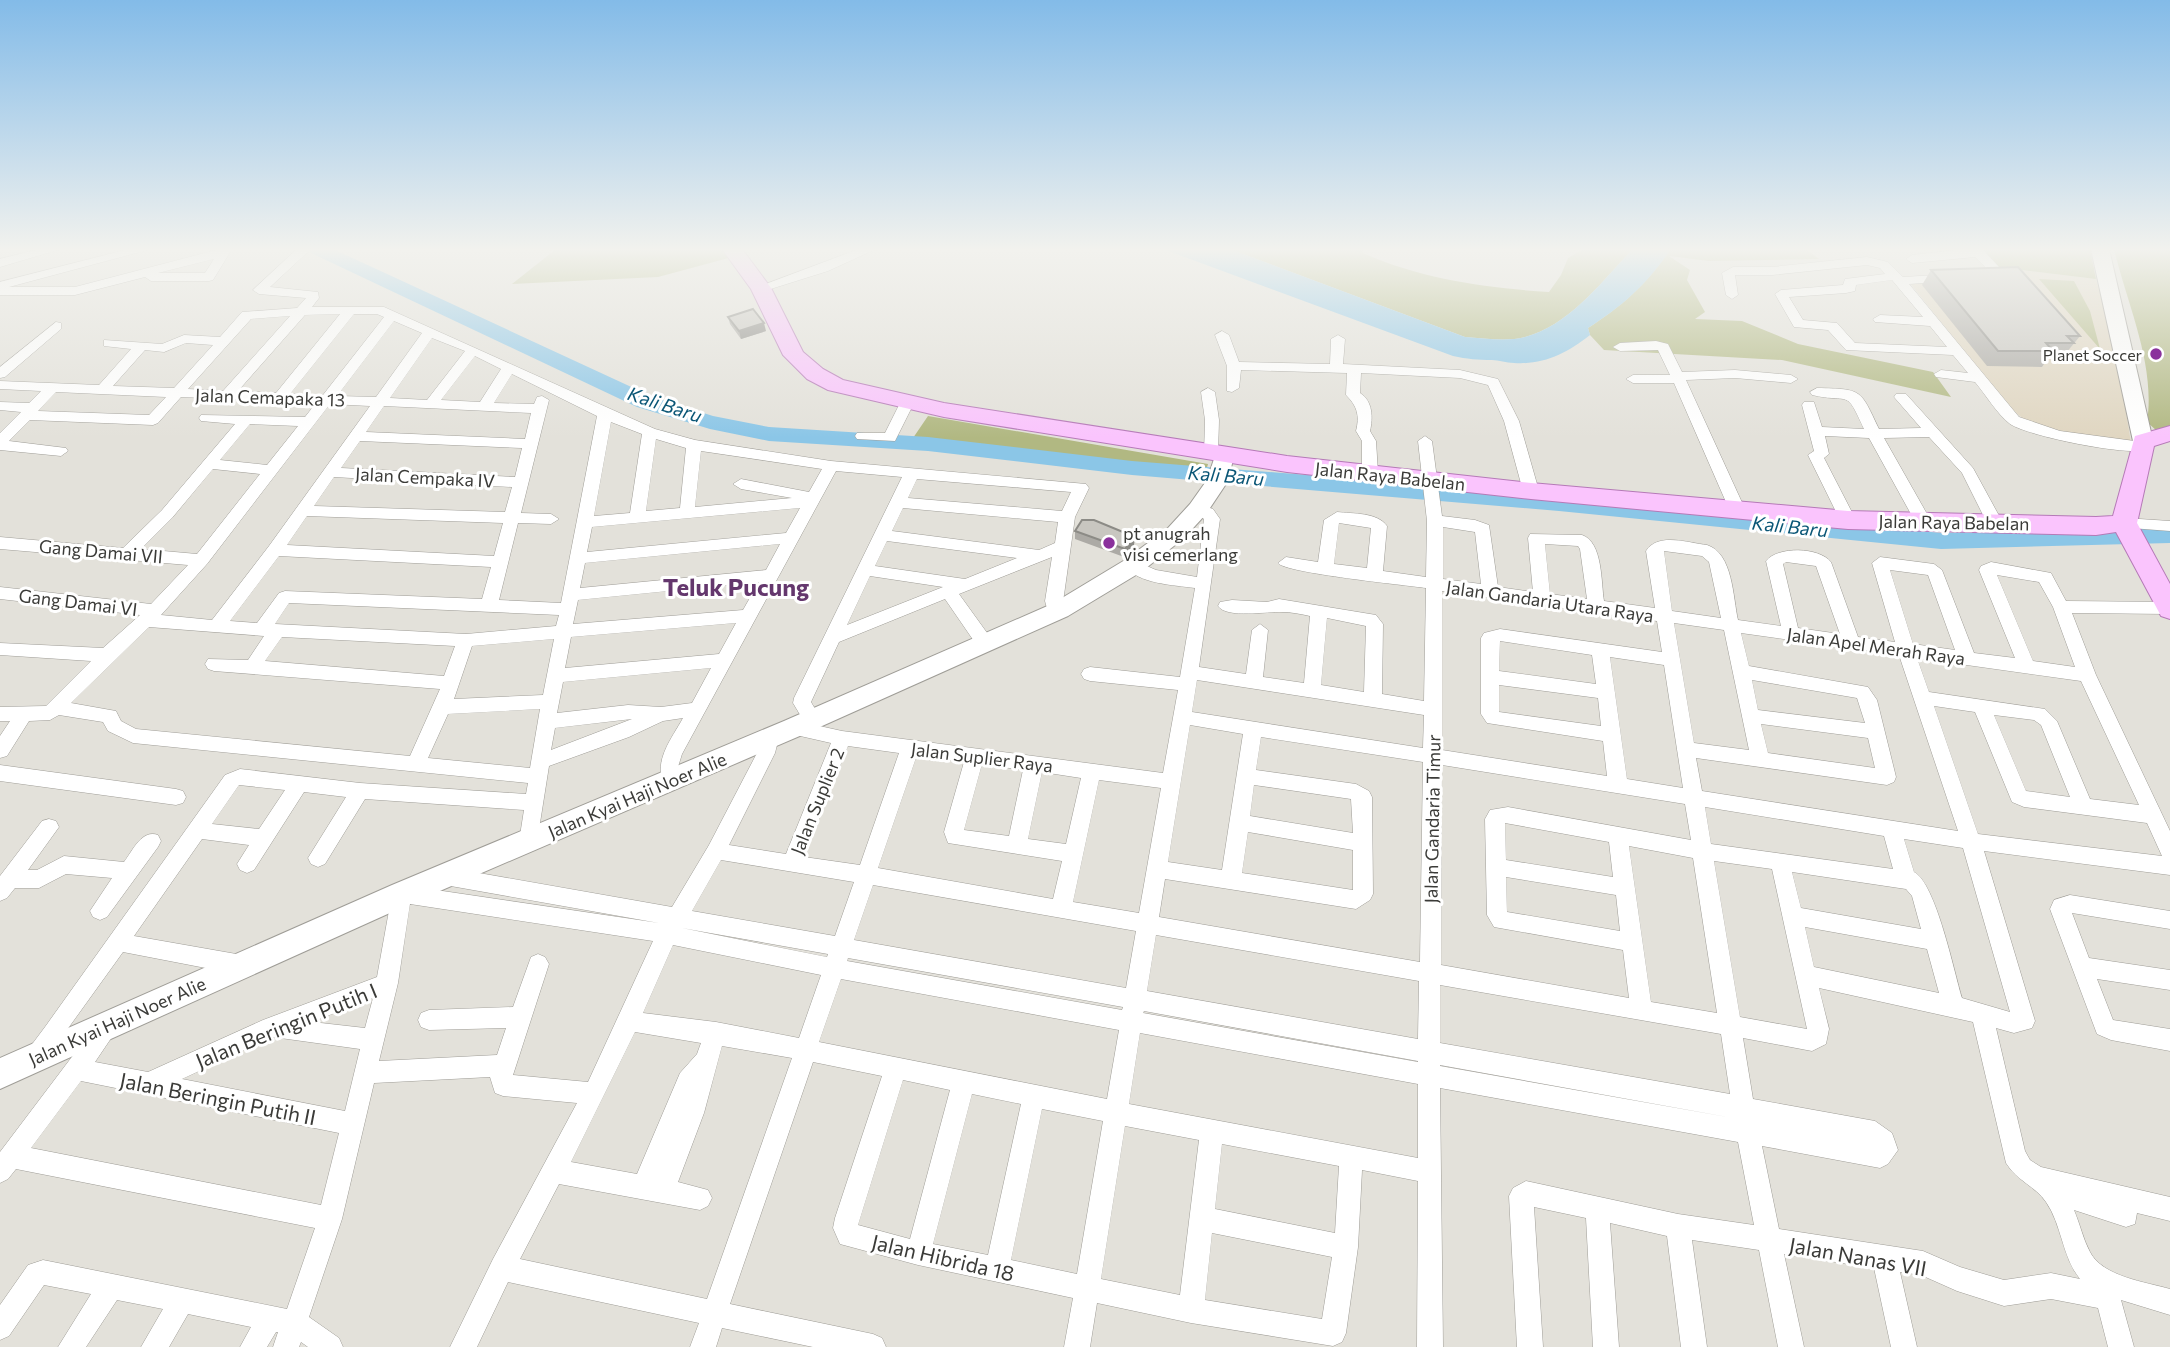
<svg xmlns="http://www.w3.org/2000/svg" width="2170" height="1347" font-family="Commissioner,sans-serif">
	<rect width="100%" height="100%" fill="#e3e1da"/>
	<path fill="#e0d6c1" d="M1998,267L2096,279L2116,352L2131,443L2056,430L2027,422L2007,405L1909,282Z"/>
	<path fill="#b1b882" d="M556,249H732L736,256L658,277L512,284Z
		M1230,249H1363V253C1421,279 1486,288 1549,292L1561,275L1568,258L1584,249H1633C1602,281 1570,325 1525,337C1506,342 1484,338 1465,337Z
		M1671,249H1806L1819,259L1709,261L1669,256L1690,270L1687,280L1705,312L1695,319L1742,321L1798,344L1933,372L1951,397L1782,360L1604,350L1590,335L1588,328C1624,305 1646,284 1671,249Z
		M1979,249H2090L2096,279L1998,267Z
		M2114,249H2170V428L2157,431L2147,422C2156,365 2127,304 2114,249Z
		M2039,279L2074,281L2090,311L2100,349Z
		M928,416L1208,464L1206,471L913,438Z"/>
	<path fill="#8bc6e7" d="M1163,249H1230L1465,337C1484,338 1506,342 1525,337C1570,325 1602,281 1633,249H1671C1647,284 1624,305 1588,328L1590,335C1567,353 1544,365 1514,363C1506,363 1499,360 1492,360C1478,360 1467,359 1453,356Z"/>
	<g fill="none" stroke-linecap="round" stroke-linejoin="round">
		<path fill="#8bc6e7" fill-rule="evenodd" d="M309,249H333L653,397L713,416L769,427L928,437L1132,461L1559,495L1941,533L2170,527V543L1941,549L1559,511L1132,475L928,451L769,441L710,429L637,407L311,253Z"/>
		<defs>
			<path id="street" d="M40,249H61L0,267V259Z
				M129,249H151L9,287H75L220,249H232L213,280L209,281H151L145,277L75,295H0V282ZM214,259L205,273H158Z
				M297,249H311L270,287L318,292L319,298L312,307H384L655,429L695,440L831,461L1086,484L1089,488L1075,517L1061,616H1049L1045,601L1052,557L959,594L990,637L993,642L990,647H978L945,599L839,642L811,702L821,719L815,725L842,731L1163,773L1178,690L1090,681L1084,679L1081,674L1084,669L1090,667L1180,677L1195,588C1174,585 1138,584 1125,566L1133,560L1156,570L1197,577L1204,519L1190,509L1198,504L1213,509L1220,519L1199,667L1246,674L1252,630L1260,624L1268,630L1263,677L1304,683L1310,616C1301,614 1291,612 1282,612C1268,611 1227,619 1218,606L1220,602L1232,600L1267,602L1279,599L1376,615L1383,624L1382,694L1424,701L1426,588C1405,585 1285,573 1278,563L1286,557L1318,562L1324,520L1337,512C1353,514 1377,512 1387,526L1383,571L1426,577L1427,521L1418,441L1425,436L1432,441L1442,516L1475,520L1489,525L1498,587L1533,592L1528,538L1530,534L1582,535C1603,542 1601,583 1604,601L1655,608L1646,551C1658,532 1688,543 1707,545C1733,553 1733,598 1738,620L1781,626L1766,561C1778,546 1819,547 1831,562L1858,637L1895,642L1872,563L1880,557L1934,564L1942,570L1974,653L2015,658L1979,570L1981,566L1991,562L2051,573L2066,601L2170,602V614L2072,613L2096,675L2170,831V875L1984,851L2035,1021L2032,1028L2014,1033L1996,1028L2025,1151L2030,1160L2041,1167L2170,1197V1221L2137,1213L2135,1224L2126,1227L2074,1210C2080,1224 2083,1239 2090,1252C2103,1277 2146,1282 2170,1289V1315L2121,1300L2134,1347H2108L2098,1308L2051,1299L2004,1306L1957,1291L1921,1275L1900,1272L1917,1347H1891L1874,1268L1784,1254L1804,1347H1778L1759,1250L1692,1240L1707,1347H1681L1667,1236L1610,1223L1619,1347H1593L1586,1218L1534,1207L1543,1347H1517L1509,1196L1513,1188L1526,1181L1678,1214L1754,1225L1738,1142L1440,1088L1443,1347H1417L1418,1181L1362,1170L1358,1247L1346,1333L1342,1342L1333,1346L1191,1323L1097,1303L1090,1347H1064L1073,1298L918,1265L840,1244L833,1228L835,1218L882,1076L813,1062L730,1304L873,1334L882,1338L886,1347H813L722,1328L716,1347H690L699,1323L508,1282L477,1347H450L493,1259L577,1103L503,1096L495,1093L490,1077L374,1083L342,1219L309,1317L339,1338L343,1347H308L301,1342L299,1347H273L278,1332H276L267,1347H240L251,1327L188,1314L169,1347H141L163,1309L117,1300L86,1347H58L91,1294L44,1285L9,1336L0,1340V1305L28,1265L43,1260L287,1309L315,1228L16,1169L8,1179L0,1183V1152L99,1021L107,1018L115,1021L118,1028L95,1062L148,1072L263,1020L377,977L392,894L395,888L402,885L659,923L445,885L438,882L435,876L438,870L445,867L672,907L709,845L757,753L764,732L770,730L776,732L779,737L775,753L729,845L786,854L831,743L787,733L784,728L787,723L793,721L805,723L793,703L794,698L902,477L836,471L682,754L677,770L680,779L678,784L671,787L664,784C653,761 672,738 683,718L663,721L629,737L549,766L536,848L529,850L522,848L519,842L524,810L365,799L325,864L318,867L311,864L308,858L346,797L304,792L254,870L247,873L240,870L237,864L249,845L202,839L134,936L242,955L249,958L253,965L249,972L242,975L123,952L46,1059L38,1062L30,1059L27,1051L45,1027L225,775L240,769L360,783L526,794L528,783L133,743L108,731L103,722L59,715L50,720L29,721L7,756L0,758V736L10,721H0V707L46,706L91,661L0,655V643L103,648L140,615L0,599V587L151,604L188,565L0,549V537L123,548L162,510L235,424L201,421L199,418L201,415L305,417L316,403L181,397L158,423L153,425L30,420L9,441L66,448L68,451L61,456L0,450V433L21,412L0,410V402L29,403L41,391L0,389V381L99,385L131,349L104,346V340L162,344L184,335L220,337L242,312L297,308L306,298L259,294L253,290ZM340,314L276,393L238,391L305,315ZM354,314H377L384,317L323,395L290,394ZM290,316L223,391L188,389L251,319ZM394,321L422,333L376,397L337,396ZM432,338L465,351L427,400L390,398ZM186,343L213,345L174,388L113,386L145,350L164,352ZM475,356L501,369L480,402L441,400ZM512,374L597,416L561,603L499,600L518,523L551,524L559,519L551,514L521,513L549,400L542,396L537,397L534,404L494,403ZM56,392L166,397L149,415L38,411ZM330,404L370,406L269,546L212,620L161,615L207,564ZM384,406L531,413L525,439L366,432ZM611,422L642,434L630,513L594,516ZM250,424L298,426L267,465L220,460ZM656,439L686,448L680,508L646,511ZM360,441L522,448L515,477L341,468ZM701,451L822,469L809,492L741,479L733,484L741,489L792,498L695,507ZM213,469L260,474L197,554L141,549L172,518ZM334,477L512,487L505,512L314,506ZM917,479L1071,492L1062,511L908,498ZM800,508L786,533L587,552L592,527ZM903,508L1058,522L1055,543L1039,550L892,531ZM307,516L503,523L494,556L287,545ZM1339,523L1371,528L1367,568L1334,564ZM1443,527L1475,532L1481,584L1443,579ZM887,541L1017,558L965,579L875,566ZM780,544L766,570L580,588L585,563ZM1545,544L1578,546L1580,549L1587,599L1550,594ZM1664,551L1702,556L1709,562L1721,618L1672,611ZM279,556L491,567L482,599L285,591L279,593L257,623L230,621ZM1786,562L1816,566L1840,634L1798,628L1783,564ZM1890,570L1928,575L1955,650L1913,644ZM1997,575L2039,582L2053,607L2075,667L2033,661ZM870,576L943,587L847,625ZM759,582L743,610L573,624L578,600ZM1442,591L1657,621L1662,652L1500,629L1484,633L1481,638V714L1487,723L1603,741L1607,776L1442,750ZM289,603L559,615L556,626L466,634L275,624ZM1327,618L1366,626L1364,692L1321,685ZM736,623L719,654L565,668L571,637ZM1674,623L1724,630L1749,750L1694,743ZM149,627L264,636L248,660L208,659L205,664L208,669L214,671L440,689L410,756L136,729L121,721L116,711L71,703ZM1741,633L1899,655L1958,831L1702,791L1696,758L1887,785L1894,782L1896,777L1877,700L1868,687L1749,666ZM282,637L455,646L444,676L265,661ZM554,639L543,695L454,699L472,646ZM1500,641L1592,655L1596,684L1499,671ZM1610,657L1664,665L1683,788L1627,779ZM1917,658L2081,681L2139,805L2090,799L2057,721L2045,709L1929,692ZM711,668L692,703L661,707L628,705L557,713L563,682ZM1197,680L1424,715L1423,748L1192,712ZM1752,680L1857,698L1865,723L1758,710ZM1499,685L1598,698L1601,726L1499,712ZM1934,706L1975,712L2012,802L2024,807L2147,823L2162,856L1978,834ZM540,709L530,768L428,758L448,714ZM1994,715L2034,720L2041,725L2070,797L2026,791ZM632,719L551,750L555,728ZM1761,724L1868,738L1875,768L1768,753ZM1190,725L1243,734L1222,870L1168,862ZM1261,737L1423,762L1420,962L1159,917L1165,879L1356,909L1370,900L1373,894L1372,797L1369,791L1356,784L1256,770ZM848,746L899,753L860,865L804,857ZM917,755L964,762L944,832L948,843L1062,861L1053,899L878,868ZM982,764L1023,770L1009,836L964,830ZM1442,765L1685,804L1691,840L1508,807L1490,810L1485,819L1487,915L1494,927L1623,950L1629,998L1441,965ZM1042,772L1081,778L1066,844L1028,839ZM1099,780L1161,788L1139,913L1073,902ZM239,785L285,790L259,829L212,824ZM1254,785L1351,799L1353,833L1250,816ZM1705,807L1884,836L1893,869L1711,844ZM1505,823L1609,842L1613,877L1506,860ZM1248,832L1353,850V890L1242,873ZM1904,839L1963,848L2010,1012L1962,998C1954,972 1936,883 1914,872ZM1629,846L1693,858L1717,1013L1651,1002ZM721,860L854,882L835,936L692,911ZM1714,861L1772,869L1807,1029L1740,1017ZM1792,872L1906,889L1912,896L1921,929L1801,908ZM1506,877L1616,895L1620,931L1507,912ZM873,885L1136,931L1126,988L854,940ZM410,904L653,941L588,1082L513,1075L549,964L545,957L538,954L531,957L513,1007L429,1010L421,1013L418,1020L421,1027L429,1030L506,1028L497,1055L379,1061L398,983ZM1805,927L1927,949L1939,993L1814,967ZM682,928L828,954L827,957ZM1156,935L1419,981L1418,1039L1147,991ZM673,945L821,975L799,1038L716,1022L643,1013ZM848,958L1123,1007L1122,1010L847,961ZM841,979L1119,1030L1107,1099L819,1042ZM1440,985L1721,1034L1730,1094L1440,1043ZM1819,988L1973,1022L2006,1163C2017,1181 2035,1186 2046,1202C2062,1225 2062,1257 2080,1279L2051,1273L2004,1280L1960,1267L1923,1251L1779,1229L1762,1146L1880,1168L1888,1164L1898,1150L1892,1133L1875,1121L1753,1099L1743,1038L1812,1051L1826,1044L1829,1029ZM373,998L365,1028L312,1022ZM1144,1011L1418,1061V1062L1143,1013ZM635,1032L701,1043L697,1054L680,1073L637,1174L571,1162ZM1140,1033L1418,1084V1158L1129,1104ZM273,1037L360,1049L345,1111L182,1079ZM722,1046L792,1058L707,1299L520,1259L559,1184L700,1210L708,1206L712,1198L708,1190L678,1182L704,1113ZM1440,1065L1733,1118L1440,1066ZM903,1080L950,1090L910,1239L858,1225ZM81,1081L339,1133L321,1205L31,1148ZM972,1094L1021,1104L988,1255L933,1244ZM1042,1109L1103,1121L1077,1274L1011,1260ZM1125,1126L1199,1140L1180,1295L1101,1279ZM1222,1144L1339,1166L1335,1233L1215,1209ZM1212,1233L1332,1257L1322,1319L1205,1300Z
				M859,249H876L828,271L761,292L755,288Z
				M1968,249L1983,250L2000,268V274L1974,277V271L1987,269L1975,257L1912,263L1906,259L1912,255Z
				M1867,257L1888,262L1903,277L1954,274V280L1950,281L1909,284L2019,417L2060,431L2142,442L2147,444L2149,447L2147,450C2126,456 2028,436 2010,424C1997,414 1986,395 1975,382L1936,377L1934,374L1941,370L1968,373L1953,355L1846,350L1828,330L1794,327L1775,294L1781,290L1843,285L1845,279L1885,274L1880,268L1867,265L1772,275H1735L1738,295L1732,299L1726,295L1722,273L1733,267H1772ZM1892,280L1923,317L1880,315L1873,319L1875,322L1930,326L1947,347L1855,343L1837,323L1803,320L1789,297L1846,293L1855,291L1856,285Z
				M56,322L61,323V329L5,377L0,378V367Z
				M1222,331L1229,335L1239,362L1330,364L1331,339L1338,335L1345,339L1343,364L1460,370L1498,379L1519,421L1539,491L1531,496L1523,491L1504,421L1488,385L1460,378L1361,373L1360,393C1373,401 1373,418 1370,431L1376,441L1378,473L1370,478L1362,473V441L1356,431C1360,415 1357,406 1346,395L1347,373L1241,370L1239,388L1232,392L1227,391V366L1215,335Z
				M1656,341L1668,344L1682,372L1735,370L1791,375L1798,379L1791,383L1735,378L1686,380L1745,509L1742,513H1732L1729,509L1674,383H1633L1626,379L1633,375H1670L1658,350L1620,351L1613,347L1620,343Z
				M1208,388L1215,392L1219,420L1218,454L1211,459L1204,454L1205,420L1201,392Z
				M1817,388C1863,389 1860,389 1879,429L1921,428L1894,397L1896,394H1906L1973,468L2003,523L2001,527H1989L1962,473L1929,437L1884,438L1931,521L1923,526L1917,525L1869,438L1825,436L1829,454L1824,458L1856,520L1848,525L1842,524L1808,455L1814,451L1802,405L1804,402H1814L1822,427L1864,429C1845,387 1851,404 1812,395L1810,392Z
				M908,397L915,401L895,441L857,439L855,436L857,433H885L901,401Z
				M2124,518L2170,521V531L2118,527L2116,523L2118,519Z
				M0,765L176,789L183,791L186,797L183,803L176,805L0,781Z
				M49,819L56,821L59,827L28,870H37L64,856L124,862C133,850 142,829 158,835L161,841L158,847L107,917L100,920L93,917L90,911L112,878L66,874L39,888H15L7,898L0,901V876L42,821Z
				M2070,895L2170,911V929L2072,913L2089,958L2170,970V990L2097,979L2113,1020L2170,1029V1051L2111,1040L2097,1034L2050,909L2054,900Z"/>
			<path id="secondary" d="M2091,249H2109L2153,441L2150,446H2136L2133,441Z
				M1224,448L1231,450L1234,455L1228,481L1206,514L1184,538L1141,572L1068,616L802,735L412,903L0,1089V1058L392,885L784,721L1052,604L1125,560L1168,528L1190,504L1207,480L1217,450Z"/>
			<path id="primary" d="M722,249H742L771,288L803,352L823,369L843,380L944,403L1287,456L1531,483L1848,511L2096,517L2113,516L2135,436L2170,426V441L2154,446L2137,523L2170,584V619L2161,616L2116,532L2096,535L1848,529L1531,499L1287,472L944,417L828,390L807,379L783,355L751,289Z"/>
		</defs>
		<use href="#street" stroke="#9f9d97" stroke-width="1"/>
		<use href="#secondary" stroke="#9f9d97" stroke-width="2"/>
		<use href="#primary" stroke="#b57ab7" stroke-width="2"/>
		<use href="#street" fill="#fff" fill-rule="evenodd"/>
		<use href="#secondary" fill="#fff" fill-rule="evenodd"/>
		<use href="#primary" fill="#fac4fd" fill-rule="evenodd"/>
	</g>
	<path fill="#acaaa5" d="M1931,270L2080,336L2062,358H2048L2042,367L1987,366L1922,285Z
		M728,317L766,331L741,339L730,324Z
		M1075,531L1134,545L1124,557L1075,539Z"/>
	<path fill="#8c8b86" d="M764,323L766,331L741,339L739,331Z
		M1135,537L1134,545L1124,557L1125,549Z"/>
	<path fill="#c8c6c0" stroke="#8c8b86" stroke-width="2" d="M2018,267L2080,336H2067L2074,343H2046L2053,351H1998L1931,270Z
		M753,309L764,323L739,331L728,317Z
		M1082,520H1094L1135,537L1125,549L1075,531Z"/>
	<linearGradient id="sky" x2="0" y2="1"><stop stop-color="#83bbe8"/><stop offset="0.57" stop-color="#f2f2ee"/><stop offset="1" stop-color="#f2f2ee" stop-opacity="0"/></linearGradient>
	<rect width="2170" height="438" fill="url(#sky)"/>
	<g fill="#8a309c" stroke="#fff" stroke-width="2.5">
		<circle cx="2156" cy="354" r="7"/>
		<circle cx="1109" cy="543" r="7"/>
	</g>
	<g text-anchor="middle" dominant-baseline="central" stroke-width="6" stroke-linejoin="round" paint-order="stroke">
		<g font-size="16" fill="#3b3b38" stroke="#fff" text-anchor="end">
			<text x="2142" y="354">Planet Soccer</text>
		</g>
		<g font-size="18" fill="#3b3b38" stroke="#fff">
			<text transform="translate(270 397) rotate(2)">Jalan Cemapaka 13</text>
			<text transform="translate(1390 476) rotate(6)">Jalan Raya Babelan</text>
			<text transform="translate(425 477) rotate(3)">Jalan Cempaka IV</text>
			<text transform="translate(1954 522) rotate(1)">Jalan Raya Babelan</text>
			<text transform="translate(101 551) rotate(5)">Gang Damai VII</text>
			<text transform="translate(1550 601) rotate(8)">Jalan Gandaria Utara Raya</text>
			<text transform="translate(78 602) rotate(7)">Gang Damai VI</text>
			<text transform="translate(1876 646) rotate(8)">Jalan Apel Merah Raya</text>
			<text transform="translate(982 757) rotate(7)">Jalan Suplier Raya</text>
			<text transform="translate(637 795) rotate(-23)">Jalan Kyai Haji Noer Alie</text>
			<text transform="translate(817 801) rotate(-68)">Jalan Suplier 2</text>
			<text transform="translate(1432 819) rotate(-89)">Jalan Gandaria Timur</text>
			<text transform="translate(117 1021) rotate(-24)">Jalan Kyai Haji Noer Alie</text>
		</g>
		<g font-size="18" fill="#3b3b38" stroke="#fff" text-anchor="start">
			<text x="1123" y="533">pt anugrah<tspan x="1123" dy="21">visi cemerlang</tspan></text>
		</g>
		<g font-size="19" font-style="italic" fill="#0a5676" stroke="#fff">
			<text transform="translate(665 404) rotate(18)">Kali Baru</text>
			<text transform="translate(1226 475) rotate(5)">Kali Baru</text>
			<text transform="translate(1790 526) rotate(6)">Kali Baru</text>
		</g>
		<g font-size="21" fill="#3b3b38" stroke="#fff">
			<text transform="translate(286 1025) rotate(-22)">Jalan Beringin Putih I</text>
			<text transform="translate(218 1098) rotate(11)">Jalan Beringin Putih II</text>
			<text transform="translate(1858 1256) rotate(10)">Jalan Nanas VII</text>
			<text transform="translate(943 1257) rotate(13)">Jalan Hibrida 18</text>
		</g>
		<g font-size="24" font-weight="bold" fill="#64376d" stroke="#fff">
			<text x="736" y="586">Teluk Pucung</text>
		</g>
	</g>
</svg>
